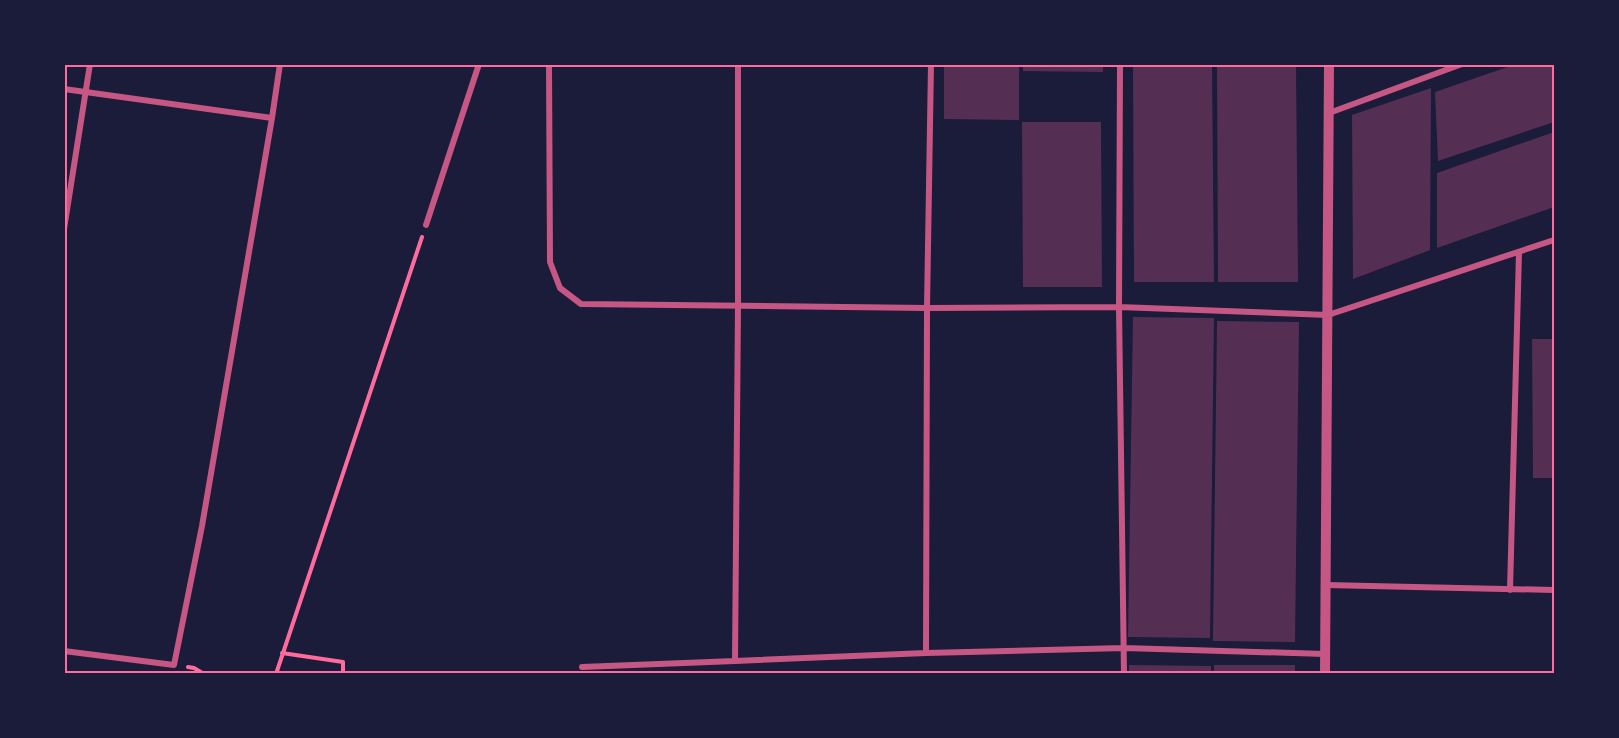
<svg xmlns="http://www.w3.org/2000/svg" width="1619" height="738" font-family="Commissioner,sans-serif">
	<rect width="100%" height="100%" fill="#1b1b3a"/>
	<path fill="#542f53" d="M944,64H1019V120L944,119Z
		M1023,64H1103V72L1023,71Z
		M1133,64H1212L1214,282H1134Z
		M1217,64H1296L1298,282H1218Z
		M1516,64H1554V122L1438,161L1435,92Z
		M1431,88L1430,250L1353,279L1352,115Z
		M1022,122H1101L1102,287H1023Z
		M1554,132V207L1437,248V173Z
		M1133,317L1214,318L1210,638L1128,637Z
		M1217,321L1299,322L1295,642L1213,641Z
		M1532,339H1554V478H1533Z
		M1129,665L1211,666V674H1129Z
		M1214,665H1295V674H1214Z"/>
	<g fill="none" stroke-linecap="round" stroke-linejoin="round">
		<path stroke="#ff6b9d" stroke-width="4" d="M282,653L343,662V674
			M188,667L194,668L204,674
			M276,674L422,237"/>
		<path stroke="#c65784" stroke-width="6" d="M549,64L550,262L560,288L581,304L927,308L1119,307L1328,315L1554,240
			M1120,64L1119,307L1124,674
			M64,89L272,118
			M1329,113L1462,64
			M426,225L479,64
			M64,229L90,64
			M1326,585L1554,590
			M1510,590L1519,252
			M64,651L174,665L202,526L272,118L280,64
			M926,653L927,308L931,64
			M735,661L926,653L1124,648L1325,654
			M582,667L735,661L738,305V64"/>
		<path stroke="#c65784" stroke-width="10" d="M1325,674L1329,64"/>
	</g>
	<rect width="1619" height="738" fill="none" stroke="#1b1b3a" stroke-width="132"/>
	<rect x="66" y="66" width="1487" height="606" fill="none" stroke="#ff6b9d" stroke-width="2"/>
</svg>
